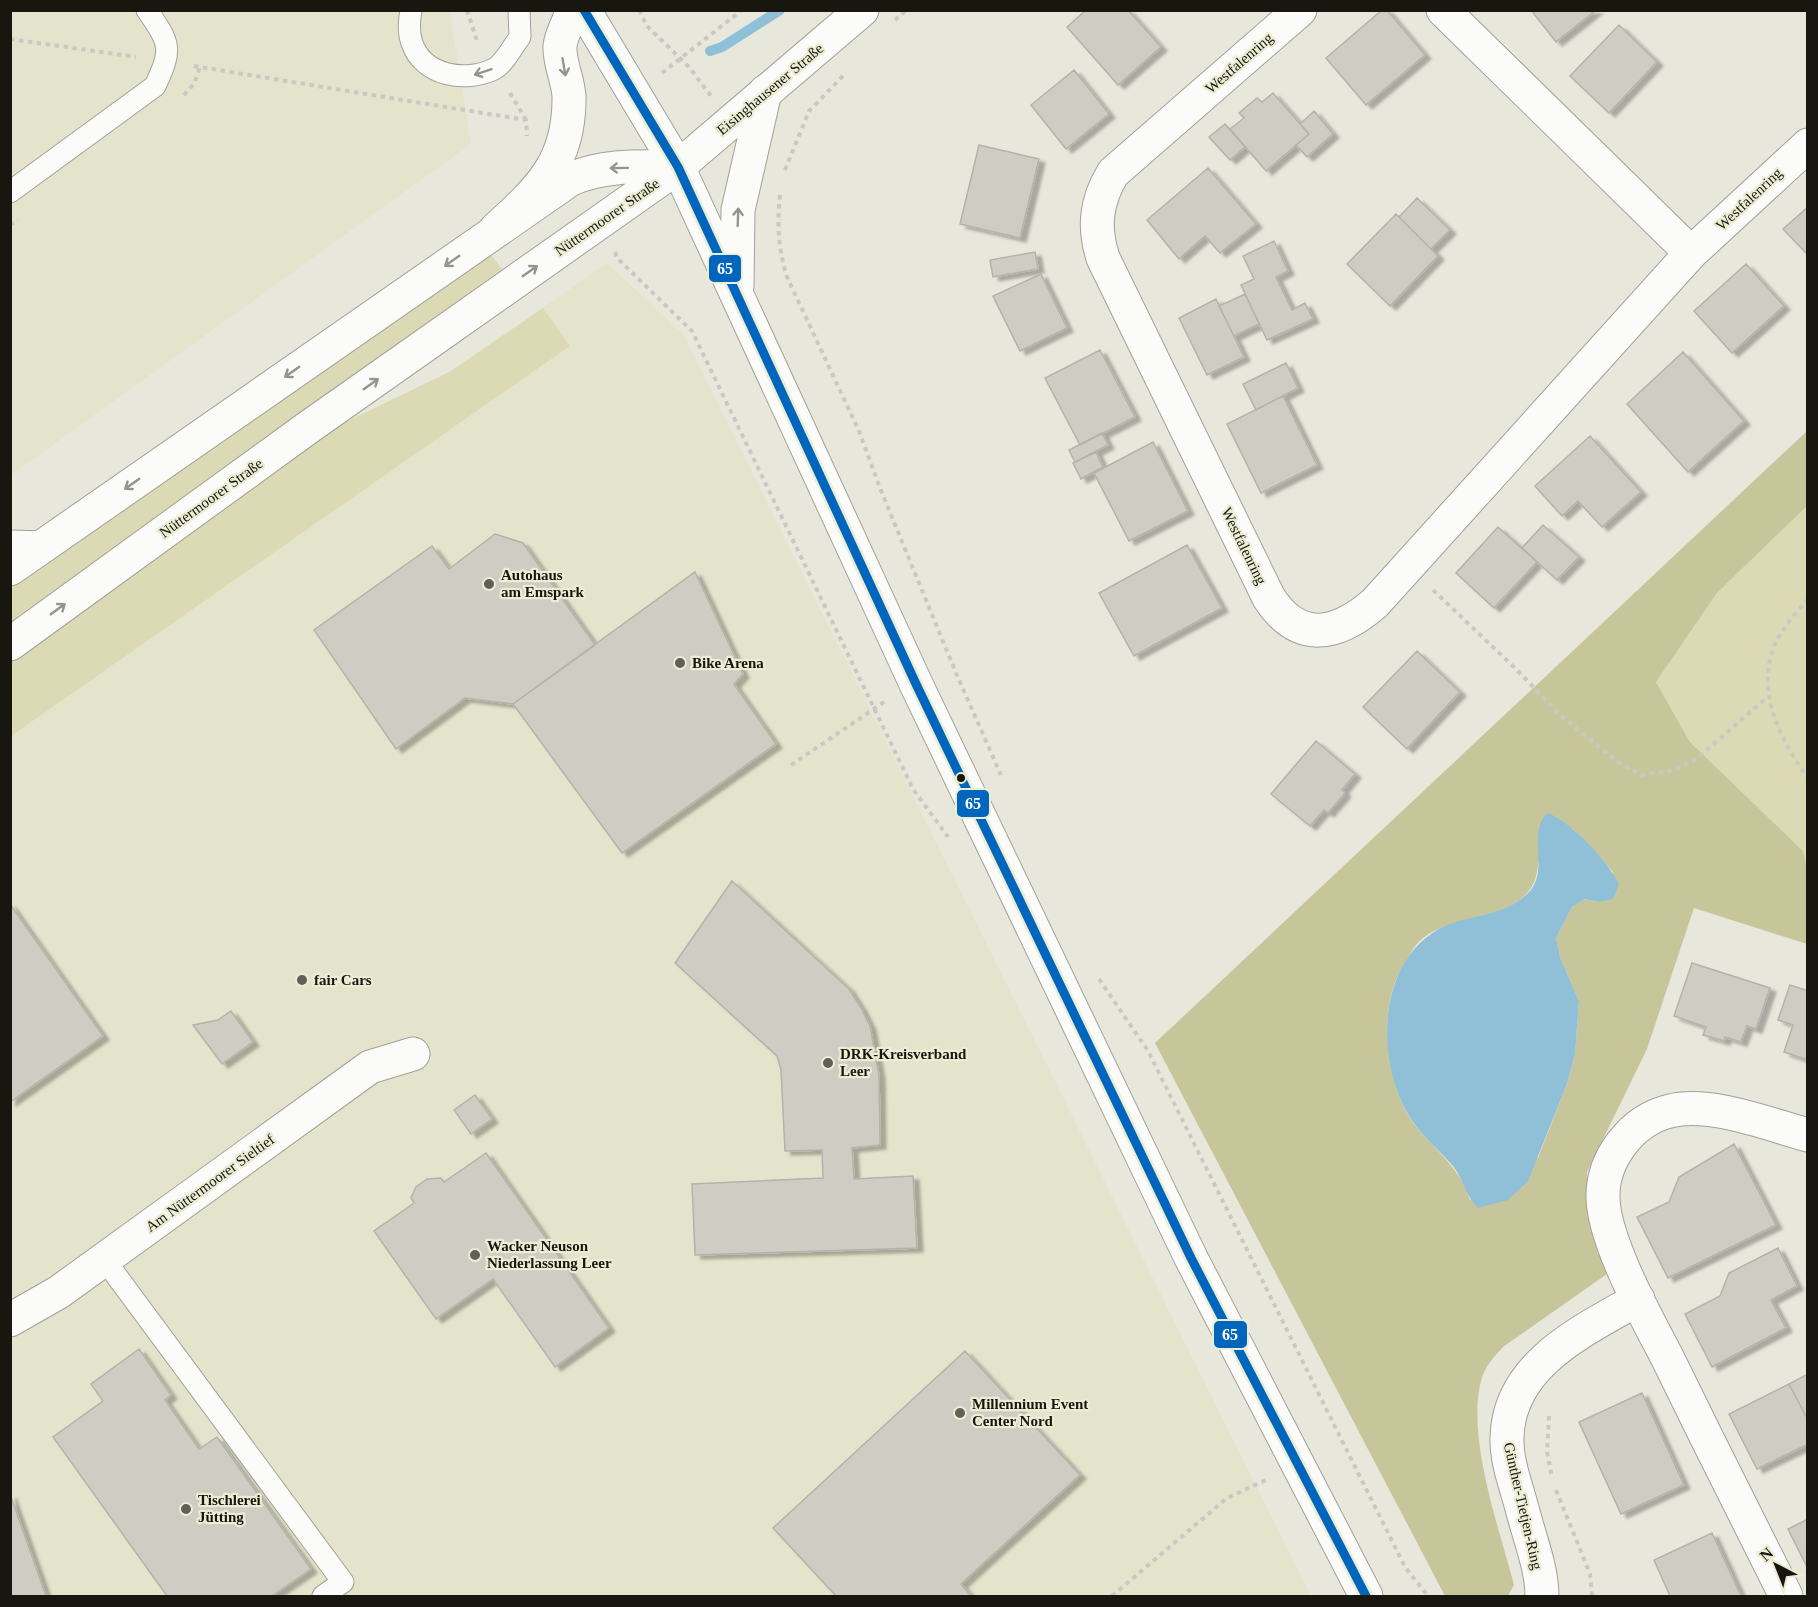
<svg xmlns="http://www.w3.org/2000/svg" width="1818" height="1607" font-family="Georgia,serif">
	<defs>
		<filter id="shadow"><feDropShadow dx="6" dy="4" stdDeviation="1.5" flood-color="#0004"/></filter>
	</defs>
	<rect width="100%" height="100%" fill="#e7e7db"/>
	<path fill="#e4e4cd" d="M11,11H450L471,144L11,475Z
		M607,263L683,334L1311,1596H11L10,736L570,346L543,308Z"/>
	<path fill="#dbdab4" d="M487,250L502,269L11,625L10,584Z
		M543,308L570,346L11,736L10,663L342,424L451,371Z
		M1807,506V873L1803,851L1690,742L1656,682L1717,593Z"/>
	<path fill="#c7c69b" fill-rule="evenodd" d="M1807,431V506L1717,593L1656,682L1690,742L1803,851L1808,873L1807,944L1694,908L1647,1049L1587,1172V1203L1607,1274L1503,1347C1495,1356 1486,1365 1482,1377C1465,1435 1499,1527 1514,1585L1508,1596H1445L1155,1043ZM1572,828L1613,872L1598,902L1585,899L1572,907L1556,938L1560,957L1579,1001L1575,1054L1567,1084L1538,1158L1470,1200C1461,1168 1434,1150 1414,1124C1390,1092 1381,1030 1392,992C1395,978 1405,963 1412,951C1440,904 1535,931 1538,863Z"/>
	<path fill="#90bfd8" d="M1547,813C1571,821 1608,862 1619,884L1613,899L1598,902L1585,899L1572,907L1556,938L1560,957L1579,1001L1575,1054L1567,1084L1528,1181L1508,1200L1478,1208C1466,1197 1464,1180 1453,1166C1440,1151 1424,1138 1413,1122C1376,1068 1375,970 1434,932C1464,913 1505,919 1530,891C1549,869 1527,834 1547,813Z"/>
	<g fill="none" stroke-linecap="round" stroke-linejoin="round">
		<path stroke="#90bfd8" stroke-width="10" d="M710,51L722,47L780,10"/>
	</g>
	<path fill="#cdcdc3" stroke="#b3b3aa" stroke-width="1.5" filter="url(#shadow)" d="M1086,10H1128L1161,47L1118,85L1067,27Z
		M1382,10H1387L1425,55L1366,105L1326,58Z
		M1531,10H1596L1556,42Z
		M1619,25L1657,62L1609,113L1570,76Z
		M1074,70L1109,114L1066,149L1031,105Z
		M1273,93L1309,134L1266,171L1230,129L1244,118L1239,113L1257,98L1262,102Z
		M1314,111L1333,134L1307,157L1296,145L1309,134L1300,124Z
		M1225,124L1245,147L1230,160L1209,137Z
		M979,145L1039,159L1020,238L960,224Z
		M1208,168L1256,224L1220,253L1205,236L1179,259L1147,220Z
		M1417,198L1450,230L1431,249L1399,217Z
		M1808,207V255L1783,229Z
		M1396,214L1438,256L1390,306L1347,264Z
		M1274,241L1288,271L1276,277L1292,310L1305,303L1313,319L1267,340L1241,285L1254,279L1243,256Z
		M1035,252L1038,269L993,277L990,260Z
		M1746,264L1784,306L1732,353L1694,311Z
		M1041,274L1067,328L1020,351L993,296Z
		M1245,294L1259,324L1234,336L1219,306Z
		M1216,299L1244,357L1207,375L1179,318Z
		M1100,350L1135,417L1080,445L1045,378Z
		M1683,352L1744,421L1688,472L1627,404Z
		M1286,363L1298,388L1256,410L1243,384Z
		M1283,396L1317,465L1261,493L1227,424Z
		M1102,433L1108,445L1075,462L1069,450Z
		M1590,436L1641,492L1602,527L1578,501L1562,516L1535,486Z
		M1153,442L1188,511L1129,541L1094,473Z
		M1096,452L1103,467L1081,479L1073,463Z
		M1543,525L1579,557L1557,580L1522,548Z
		M1498,527L1537,562L1494,608L1456,573Z
		M495,534L523,543L595,645L513,704L465,698L396,749L314,630L432,546L449,569Z
		M1187,545L1222,608L1134,656L1099,593Z
		M695,572L743,674L734,684L776,744L622,853L513,704Z
		M1417,651L1460,692L1407,749L1363,707Z
		M1316,741L1355,774L1342,790L1345,793L1328,813L1324,810L1310,826L1271,794Z
		M732,881L849,989L861,1008L870,1026L879,1075L880,1145L852,1148L854,1179L913,1176L917,1248L695,1255L692,1184L823,1178L822,1150L785,1151L781,1070L777,1056L675,963Z
		M10,904L103,1036L10,1102Z
		M1692,963L1770,988L1756,1029L1747,1026L1741,1042L1725,1037L1724,1041L1703,1035L1706,1027L1674,1016Z
		M1790,985L1808,991V1060L1784,1052L1793,1025L1778,1020Z
		M231,1011L253,1042L222,1064L193,1025L218,1020Z
		M475,1095L492,1119L471,1134L454,1110Z
		M1734,1144L1776,1225L1668,1278L1637,1217L1669,1202L1679,1177Z
		M486,1153L609,1328L555,1367L493,1279L436,1319L374,1231L414,1203L411,1198L416,1187L427,1179L441,1178L444,1182Z
		M1778,1248L1797,1286L1771,1300L1786,1328L1712,1367L1685,1314L1720,1296L1729,1273Z
		M139,1349L171,1395L165,1400L199,1449L217,1437L311,1569L272,1596H167L53,1437L103,1401L91,1384Z
		M965,1351L1080,1475L961,1584L971,1596H836L773,1528Z
		M1808,1374V1420L1789,1384Z
		M1789,1384L1808,1420V1444L1757,1469L1729,1414Z
		M1642,1393L1684,1485L1621,1514L1579,1422Z
		M10,1494L46,1596H10Z
		M1808,1519V1569L1788,1529Z
		M1712,1533L1741,1596H1670L1654,1560Z"/>
	<g fill="none" stroke-linecap="round" stroke-linejoin="round">
		<defs>
			<path id="lane" d="M411,10C409,22 408,32 412,43C423,76 466,83 494,69C504,64 513,46 520,37L519,10
				M10,192L155,86C173,48 170,44 147,10
				M10,541L48,542
				M104,1259L343,1582L323,1596"/>
			<path id="street" d="M1300,10L1113,173C1096,201 1093,227 1103,258L1269,598C1299,644 1337,636 1375,603L1691,253L1808,145
				M1443,10L1691,253
				M10,1320L59,1292L370,1067L413,1054
				M1542,1596C1542,1569 1530,1539 1523,1512C1517,1488 1506,1462 1507,1437C1509,1364 1583,1331 1638,1299
				M1786,1596C1746,1517 1706,1437 1667,1357C1646,1317 1604,1241 1603,1198C1602,1159 1632,1120 1670,1111C1711,1101 1767,1124 1808,1135"/>
			<path id="secondary" d="M10,569L571,179C606,164 641,167 678,167
				M10,644L306,429L678,167L862,10"/>
			<path id="primary" d="M584,10L678,167L916,684L1191,1258L1366,1596
				M496,229C541,188 570,161 569,96C568,80 559,62 560,46C561,35 569,21 573,10
				M737,286L738,210L765,92"/>
		</defs>
		<use href="#lane" stroke="#a1a197" stroke-width="23"/>
		<use href="#street" stroke="#a1a197" stroke-width="35"/>
		<use href="#secondary" stroke="#a1a197" stroke-width="35"/>
		<use href="#primary" stroke="#a1a197" stroke-width="35"/>
		<path stroke="#c9c9c4" stroke-width="4" stroke-dasharray="4.5 4.5" stroke-linecap="butt" d="M467,10L478,44
			M639,10L647,26L689,67L711,96
			M895,20L906,10
			M10,39L136,57
			M194,66L526,120L527,136
			M662,73L742,10
			M510,93L526,120
			M184,95L194,84L200,67
			M785,170L809,111L843,76
			M780,195C777,225 778,248 787,277L859,431L880,488L956,673L1001,775
			M10,225L18,220
			M615,252L617,258L692,331L913,789L948,837
			M1433,590L1515,668L1562,717L1618,762L1641,775L1671,771L1696,759L1769,696
			M1808,599C1796,613 1782,628 1775,644C1755,691 1780,740 1808,778
			M791,765L887,700
			M1099,979L1148,1051L1405,1567L1428,1596
			M1549,1416L1547,1452L1552,1477
			M1556,1490L1590,1574L1592,1596
			M1112,1596L1227,1498L1266,1480"/>
		<use href="#lane" stroke="#fbfbfa" stroke-width="21"/>
		<use href="#street" stroke="#fbfbfa" stroke-width="33"/>
		<use href="#secondary" stroke="#fbfbfa" stroke-width="33"/>
		<use href="#primary" stroke="#fbfbfa" stroke-width="33"/>
		<defs>
			<path id="bus-1" d="M584,10L678,167L916,684L1191,1258L1366,1596"/>
		</defs>
		<use href="#bus-1" stroke="#ecedd5" stroke-width="14"/>
		<use href="#bus-1" stroke="#0065bd" stroke-width="9"/>
	</g>
	<defs><path id="oneway-shaft" d="M-6 0H5M1.5-3L5.5 0L1.5 3" fill="none" stroke-width="1.6" stroke-linecap="round" stroke-linejoin="round" transform="scale(1.5)"/></defs>
	<g stroke="#949490">
		<use href="#oneway-shaft" transform="translate(564 67) rotate(80)"/>
		<use href="#oneway-shaft" transform="translate(483 72) rotate(162)"/>
		<use href="#oneway-shaft" transform="translate(619 168) rotate(179)"/>
		<use href="#oneway-shaft" transform="translate(738 217) rotate(-88)"/>
		<use href="#oneway-shaft" transform="translate(452 261) rotate(145)"/>
		<use href="#oneway-shaft" transform="translate(530 271) rotate(-35)"/>
		<use href="#oneway-shaft" transform="translate(292 372) rotate(145)"/>
		<use href="#oneway-shaft" transform="translate(371 384) rotate(-35)"/>
		<use href="#oneway-shaft" transform="translate(132 484) rotate(145)"/>
		<use href="#oneway-shaft" transform="translate(58 609) rotate(-36)"/>
	</g>
	<g fill="#606056" stroke="#ecedd5" stroke-width="2">
		<circle cx="489" cy="584" r="6"/>
		<circle cx="680" cy="663" r="6"/>
		<circle cx="302" cy="980" r="6"/>
		<circle cx="828" cy="1063" r="6"/>
		<circle cx="475" cy="1255" r="6"/>
		<circle cx="960" cy="1413" r="6"/>
		<circle cx="186" cy="1509" r="6"/>
	</g>
	<circle fill="#17170f" stroke="#ecedd5" stroke-width="2" cx="961" cy="778" r="5"/>
	<g text-anchor="middle" dominant-baseline="central" stroke-width="4.5" stroke-linejoin="round" paint-order="stroke">
		<g font-size="15" fill="#17170f" stroke="#ecedd5">
			<text transform="translate(1239 63) rotate(-41)">Westfalenring</text>
			<text transform="translate(770 89) rotate(-40)">Eisinghausener Straße</text>
			<text transform="translate(1749 199) rotate(-43)">Westfalenring</text>
			<text transform="translate(607 217) rotate(-35)">Nüttermoorer Straße</text>
			<text transform="translate(211 498) rotate(-36)">Nüttermoorer Straße</text>
			<text transform="translate(1244 546) rotate(64)">Westfalenring</text>
			<text transform="translate(210 1183) rotate(-36)">Am Nüttermoorer Sieltief</text>
			<text transform="translate(1523 1506) rotate(77)">Günther-Tietjen-Ring</text>
		</g>
		<g font-size="15" font-weight="bold" fill="#17170f" stroke="#ecedd5" text-anchor="start">
			<text x="501" y="575">Autohaus<tspan x="501" dy="17">am Emspark</tspan></text>
			<text x="692" y="663">Bike Arena</text>
			<text x="314" y="980">fair Cars</text>
			<text x="840" y="1054">DRK-Kreisverband<tspan x="840" dy="17">Leer</tspan></text>
			<text x="487" y="1246">Wacker Neuson<tspan x="487" dy="17">Niederlassung Leer</tspan></text>
			<text x="972" y="1404">Millennium Event<tspan x="972" dy="17">Center Nord</tspan></text>
			<text x="198" y="1500">Tischlerei<tspan x="198" dy="17">Jütting</tspan></text>
		</g>
	</g>
	<g stroke="#ecedd5" stroke-width="2">
		<rect x="708" y="254" width="34" height="29" rx="6" fill="#0065bd"/>
		<rect x="956" y="789" width="34" height="29" rx="6" fill="#0065bd"/>
		<rect x="1213" y="1320" width="35" height="29" rx="6" fill="#0065bd"/>
	</g>
	<g font-size="16" text-anchor="middle" font-weight="bold" fill="#fff">
		<text x="725" y="274">65</text>
		<text x="973" y="809">65</text>
		<text x="1230" y="1340">65</text>
	</g>
	<rect width="1818" height="1607" fill="none" stroke="#17170f" stroke-width="24"/>
	<g transform="translate(1776 1565) rotate(318)" stroke="#ecedd5" stroke-width="4.5" paint-order="stroke">
	<path d="M0-4.5L10 22L0 15L-10 22Z" fill="#17170f"/>
	<text y="-9" font-size="16" font-weight="bold" text-anchor="middle" fill="#17170f">N</text>
	</g>
</svg>
